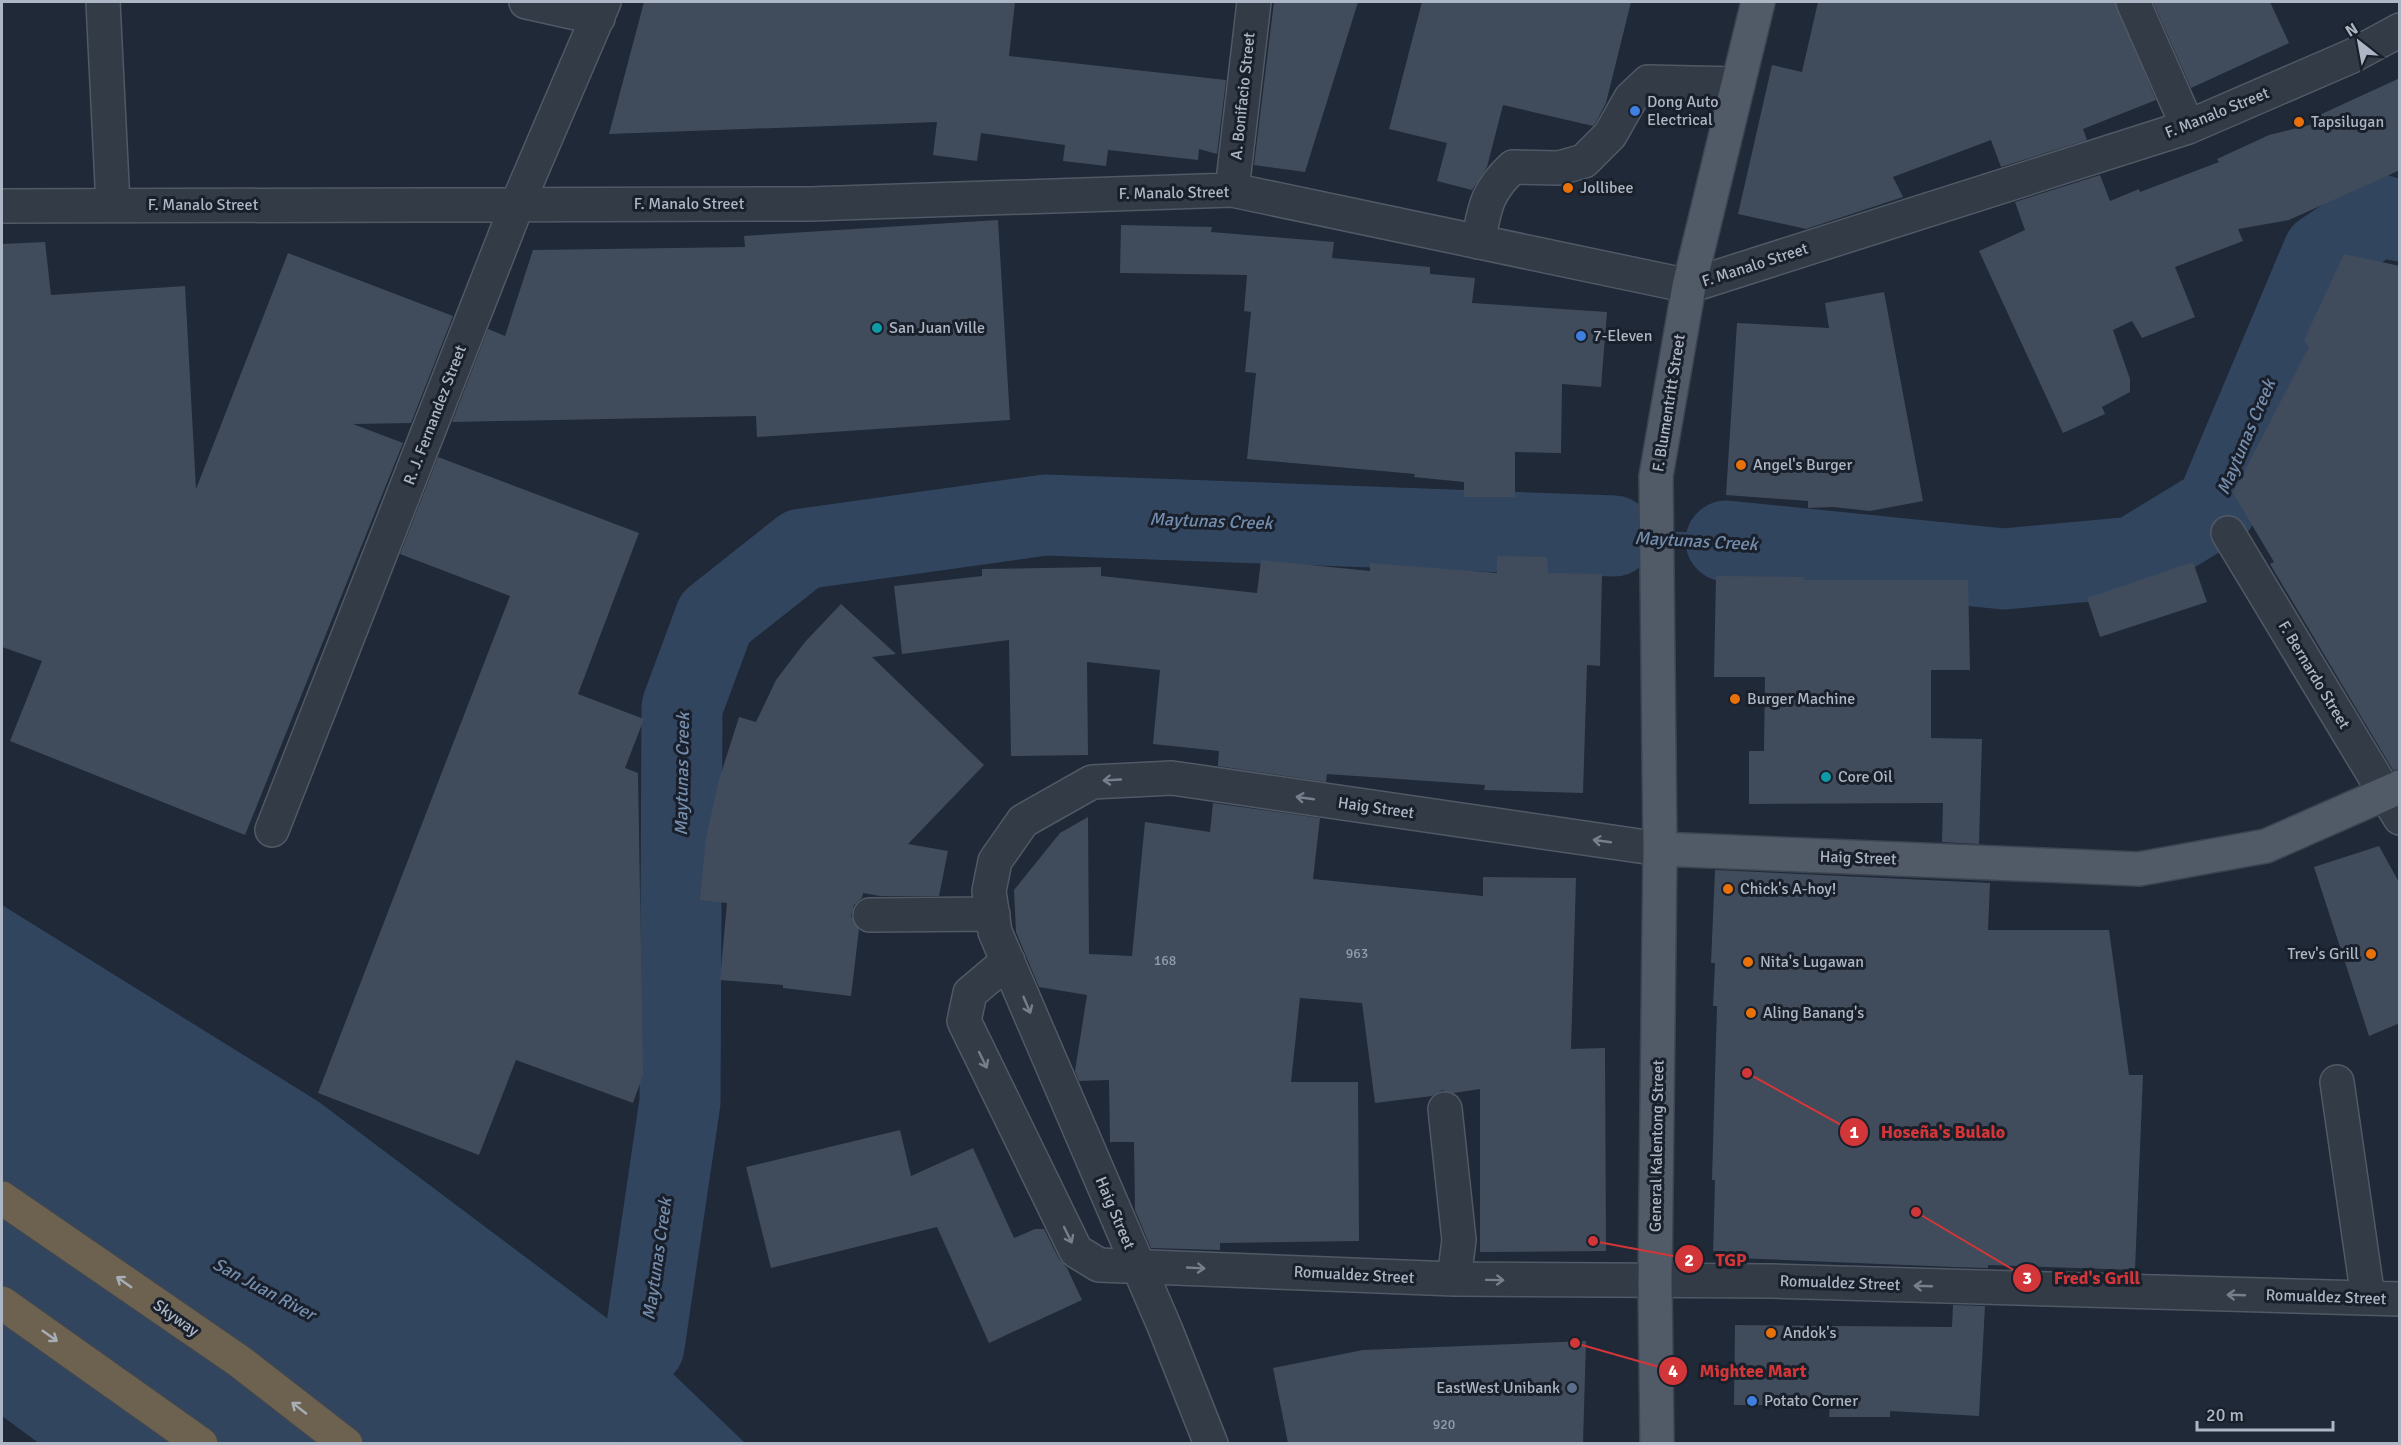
<svg xmlns="http://www.w3.org/2000/svg" width="2401" height="1445" font-family="Signika,sans-serif">
	<rect width="100%" height="100%" fill="#1f2937"/>
	<path fill="#32455f" d="M2,905L319,1102L644,1346L745,1443L40,1444L2,1416Z"/>
	<g fill="none" stroke-linecap="round" stroke-linejoin="round">
		<path stroke="#32455f" stroke-width="14" d="M1614,536L1726,541"/>
		<path stroke="#32455f" stroke-width="81" d="M1726,541L2004,569L2134,557L2216,507L2323,253L2380,215L2400,221
			M561,1444L644,1346L680,1102L682,707L715,618L802,549L1045,515L1614,536"/>
	</g>
	<path fill="#404c5c" d="M644,2H1015L1009,56L1226,80L1217,154L1199,149L1198,160L1108,150L1106,166L1063,161L1065,145L981,133L977,161L933,155L937,122L609,134Z
		M1274,2H1358L1305,172L1254,165Z
		M1422,2H1631L1606,103L1595,124L1593,126L1503,105L1487,167L1472,190L1437,181L1447,143L1389,129Z
		M1818,2H2115L2156,100L2083,129L2087,140L2001,167L1991,140L1893,177L1903,197L1806,229L1738,214L1772,65L1802,72Z
		M2153,2H2270L2289,43L2191,88Z
		M2400,78V170L2289,220L2238,229L2243,241L2175,267L2195,317L2142,338L2132,321L2113,330L2130,379V392L2102,407L2105,414L2063,433L1979,251L2025,230L2015,202L2100,175L2110,201L2139,189L2140,192L2219,162L2217,159L2269,135L2318,123L2315,117Z
		M998,220L1010,420L757,437L756,416L452,422L488,329L505,336L533,250L745,247L744,236Z
		M1121,225L1212,227L1211,232L1334,242L1332,258L1430,267V274L1475,278L1472,303L1607,312L1601,387L1562,384L1561,453L1515,452V497H1464V482L1414,477L1415,474L1247,459L1256,373L1245,372L1251,312L1244,311L1247,275L1120,273Z
		M45,242L51,295L185,286L196,489L288,253L453,316L411,423L353,424L403,443L245,835L10,741L42,661L2,647V244Z
		M2344,254L2400,266V769L2393,770L2270,564L2274,562L2233,493L2309,347L2304,340Z
		M1884,292L1923,501L1870,511L1833,507L1808,508V501L1726,495L1737,323L1829,328L1825,303Z
		M438,457L639,533L578,694L644,719L625,768L638,773L643,1075L633,1103L516,1060L479,1155L318,1093L510,596L400,554Z
		M1497,556L1547,557L1548,573L1602,574L1600,666L1587,665L1583,793L1484,790L1485,785L1327,774L1326,782L1218,766L1219,751L1153,744L1160,670L1087,662L1088,755L1011,756L1009,640L902,654L894,586L982,576V569L1101,567V576L1257,593L1261,560L1370,571V563L1497,573Z
		M2193,562L2207,602L2100,637L2087,598Z
		M1716,576L1804,577V580H1968L1970,670H1931V738L1982,739L1979,844L1942,842L1943,803L1749,804V751H1764L1765,677H1714Z
		M841,604L896,654L872,657L984,765L908,844L948,851L939,896H880L863,893L862,898L854,905L851,916L859,929L851,996L783,988V985L720,980L727,903L700,900L706,838L719,780L739,717L756,722L776,680L805,642Z
		M1213,803L1320,818L1313,879L1483,896V877L1576,878L1571,1049L1605,1048L1606,1251L1480,1252V1089L1454,1093L1442,1090L1432,1096L1375,1103L1362,1003L1300,998L1291,1082H1358L1359,1241L1220,1243V1250L1151,1248L1135,1210L1134,1142H1110L1109,1080L1079,1081L1075,1071L1087,995L1039,987L1016,932L1014,890L1060,833L1088,817L1089,954L1132,956L1145,822L1210,832Z
		M2379,846L2400,884V1023L2369,1036L2314,867Z
		M1715,870L1990,883L1988,930H2109L2129,1075H2143L2135,1270L1988,1265V1268L1953,1267L1713,1257L1715,1180H1712L1717,1006H1713L1715,963H1711Z
		M900,1130L911,1176L973,1148L1014,1238L1035,1229H1044L1059,1259L1067,1268L1082,1300L989,1343L937,1227L771,1268L746,1167Z
		M1953,1305L1985,1306L1979,1416L1890,1411V1417H1829L1830,1405H1734L1735,1325L1952,1327Z
		M1586,1341L1583,1443H1288L1273,1368L1363,1350Z"/>
	<g fill="none" stroke-linecap="round" stroke-linejoin="round">
		<defs>
			<path id="minor" d="M103,2L113,205
				M526,2L598,18
				M2133,2L2188,127
				M1232,190L1254,2
				M2,206L810,204L1232,190L1689,286L2188,127L2352,56L2400,30
				M1478,242C1485,207 1486,192 1513,167L1559,168L1584,161L1610,135L1631,98L1648,82L1738,84
				M2228,533L2400,818
				M272,830L517,205L604,2
				M870,915L993,914
				M1008,961L970,993L964,1021L1076,1251L1099,1265L1454,1279L1772,1281L2400,1299
				M2337,1082L2368,1298
				M1445,1109L1459,1240L1454,1279
				M1211,1444L1165,1328L995,932L989,891L995,861L1023,821L1092,782L1172,778L1660,849"/>
			<path id="major" d="M1660,849L2139,869L2266,846L2400,787
				M1657,1444L1655,1282L1660,849L1656,476L1689,286L1758,2"/>
			<path id="highway" d="M2,1198L239,1361L346,1444
				M2,1303L201,1444"/>
		</defs>
		<use href="#minor" stroke="#505965" stroke-width="36"/>
		<use href="#major" stroke="#3c4451" stroke-width="36"/>
		<use href="#highway" stroke="#3d4652" stroke-width="36"/>
		<use href="#minor" stroke="#333b47" stroke-width="33"/>
		<use href="#major" stroke="#515a67" stroke-width="33"/>
		<use href="#highway" stroke="#6d6250" stroke-width="33"/>
	</g>
	<defs><path id="oneway-shaft" d="M-6 0H5M1.5-3L5.5 0L1.5 3" fill="none" stroke-width="1.6" stroke-linecap="round" stroke-linejoin="round" transform="scale(1.5)"/></defs>
	<g stroke="#767f8c">
		<use href="#oneway-shaft" transform="translate(1112 780) rotate(177)"/>
		<use href="#oneway-shaft" transform="translate(1305 798) rotate(-172)"/>
		<use href="#oneway-shaft" transform="translate(1602 841) rotate(-172)"/>
		<use href="#oneway-shaft" transform="translate(1027 1005) rotate(67)"/>
		<use href="#oneway-shaft" transform="translate(983 1060) rotate(64)"/>
		<use href="#oneway-shaft" transform="translate(1068 1235) rotate(64)"/>
		<use href="#oneway-shaft" transform="translate(1196 1268) rotate(3)"/>
		<use href="#oneway-shaft" transform="translate(1495 1280) rotate(1)"/>
		<use href="#oneway-shaft" transform="translate(1923 1286) rotate(-178)"/>
		<use href="#oneway-shaft" transform="translate(2236 1295) rotate(-178)"/>
	</g>
	<g stroke="#a7aeb8">
		<use href="#oneway-shaft" transform="translate(124 1282) rotate(-145)"/>
		<use href="#oneway-shaft" transform="translate(50 1336) rotate(35)"/>
		<use href="#oneway-shaft" transform="translate(299 1408) rotate(-142)"/>
	</g>
	<g fill="#3f7fe0" stroke="#19202b" stroke-width="2">
		<circle cx="1635" cy="111" r="6"/>
		<circle cx="1581" cy="336" r="6"/>
		<circle cx="1752" cy="1401" r="6"/>
	</g>
	<g fill="#e8710a" stroke="#19202b" stroke-width="2">
		<circle cx="2299" cy="122" r="6"/>
		<circle cx="1568" cy="188" r="6"/>
		<circle cx="1741" cy="465" r="6"/>
		<circle cx="1735" cy="699" r="6"/>
		<circle cx="1728" cy="889" r="6"/>
		<circle cx="2371" cy="954" r="6"/>
		<circle cx="1748" cy="962" r="6"/>
		<circle cx="1751" cy="1013" r="6"/>
		<circle cx="1771" cy="1333" r="6"/>
	</g>
	<g fill="#0f9aa8" stroke="#19202b" stroke-width="2">
		<circle cx="877" cy="328" r="6"/>
		<circle cx="1826" cy="777" r="6"/>
	</g>
	<circle fill="#5c6f8a" stroke="#19202b" stroke-width="2" cx="1572" cy="1388" r="6"/>
	<g text-anchor="middle" dominant-baseline="central" stroke-width="6" stroke-linejoin="round" paint-order="stroke">
		<g font-size="14" fill="#929caa">
			<text x="1357" y="953">963</text>
			<text x="1165" y="960">168</text>
			<text x="1444" y="1424">920</text>
		</g>
		<g font-size="16" fill="#adb6c4" stroke="#19202b">
			<text transform="translate(1243 96) rotate(-84)">A. Bonifacio Street</text>
			<text transform="translate(2217 113) rotate(-22)">F. Manalo Street</text>
			<text transform="translate(1174 193) rotate(-1)">F. Manalo Street</text>
			<text x="689" y="204">F. Manalo Street</text>
			<text x="203" y="205">F. Manalo Street</text>
			<text transform="translate(1755 265) rotate(-18)">F. Manalo Street</text>
			<text transform="translate(1669 403) rotate(-81)">F. Blumentritt Street</text>
			<text transform="translate(435 415) rotate(-69)">R. J. Fernandez Street</text>
			<text transform="translate(2314 675) rotate(59)">F. Bernardo Street</text>
			<text transform="translate(1376 808) rotate(8)">Haig Street</text>
			<text transform="translate(1858 858) rotate(2)">Haig Street</text>
			<text transform="translate(1657 1146) rotate(-89)">General Kalentong Street</text>
			<text transform="translate(1115 1213) rotate(67)">Haig Street</text>
			<text transform="translate(1354 1275) rotate(3)">Romualdez Street</text>
			<text transform="translate(1840 1283) rotate(2)">Romualdez Street</text>
			<text transform="translate(2326 1297) rotate(2)">Romualdez Street</text>
			<text transform="translate(176 1318) rotate(35)">Skyway</text>
		</g>
		<g font-size="16" fill="#adb6c4" stroke="#19202b" text-anchor="start">
			<text x="1647" y="102">Dong Auto<tspan x="1647" dy="18">Electrical</tspan></text>
			<text x="2311" y="122">Tapsilugan</text>
			<text x="1580" y="188">Jollibee</text>
			<text x="889" y="328">San Juan Ville</text>
			<text x="1593" y="336">7-Eleven</text>
			<text x="1753" y="465">Angel's Burger</text>
			<text x="1747" y="699">Burger Machine</text>
			<text x="1838" y="777">Core Oil</text>
			<text x="1740" y="889">Chick's A-hoy!</text>
			<text x="2359" y="954" text-anchor="end">Trev's Grill</text>
			<text x="1760" y="962">Nita's Lugawan</text>
			<text x="1763" y="1013">Aling Banang's</text>
			<text x="1783" y="1333">Andok's</text>
			<text x="1560" y="1388" text-anchor="end">EastWest Unibank</text>
			<text x="1764" y="1401">Potato Corner</text>
		</g>
		<g font-size="18" font-style="italic" fill="#748dad" stroke="#19202b">
			<text transform="translate(2246 437) rotate(-67)">Maytunas Creek</text>
			<text transform="translate(1211 521) rotate(2)">Maytunas Creek</text>
			<text transform="translate(1696 541) rotate(3)">Maytunas Creek</text>
			<text transform="translate(682 774) rotate(-89)">Maytunas Creek</text>
			<text transform="translate(657 1259) rotate(-82)">Maytunas Creek</text>
			<text transform="translate(264 1289) rotate(28)">San Juan River</text>
		</g>
	</g>
	<path fill="none" stroke="#d23638" stroke-width="2" d="M1747 1073L1854 1132M1593 1241L1689 1259M1916 1212L2027 1278M1575 1343L1673 1371"/>
	<g fill="#d23638" stroke="#19202b" stroke-width="2">
		<circle cx="1747" cy="1073" r="6"/>
		<circle cx="1593" cy="1241" r="6"/>
		<circle cx="1916" cy="1212" r="6"/>
		<circle cx="1575" cy="1343" r="6"/>
		<circle cx="1854" cy="1132" r="15"/>
		<circle cx="1689" cy="1259" r="15"/>
		<circle cx="2027" cy="1278" r="15"/>
		<circle cx="1673" cy="1371" r="15"/>
	</g>
	<g font-size="18" text-anchor="middle" font-weight="bold" fill="#fff">
		<text x="1854" y="1138">1</text>
		<text x="1689" y="1266">2</text>
		<text x="2027" y="1284">3</text>
		<text x="1673" y="1377">4</text>
	</g>
	<g font-size="18" text-anchor="middle" font-weight="bold" fill="#d23638" stroke="#19202b" stroke-width="6" stroke-linejoin="round" paint-order="stroke">
		<text x="1943" y="1138">Hoseña's Bulalo</text>
		<text x="1731" y="1266">TGP</text>
		<text x="2097" y="1284">Fred's Grill</text>
		<text x="1753" y="1377">Mightee Mart</text>
	</g>
	<rect width="2401" height="1445" fill="none" stroke="#adb6c4" stroke-width="6"/>
	<g transform="translate(2359 42) rotate(329)" stroke="#19202b" stroke-width="4.5" paint-order="stroke">
	<path d="M0-4.5L10 22L0 15L-10 22Z" fill="#adb6c4"/>
	<text y="-9" font-size="16" font-weight="bold" text-anchor="middle" fill="#adb6c4">N</text>
	</g>
	<path d="M2197 1421v9h136v-9" fill="none" stroke="#adb6c4" stroke-width="3"/>
	<text x="2206" y="1421" font-size="18" fill="#adb6c4" stroke="#19202b" stroke-width="4.5" paint-order="stroke">20 m</text>
</svg>
